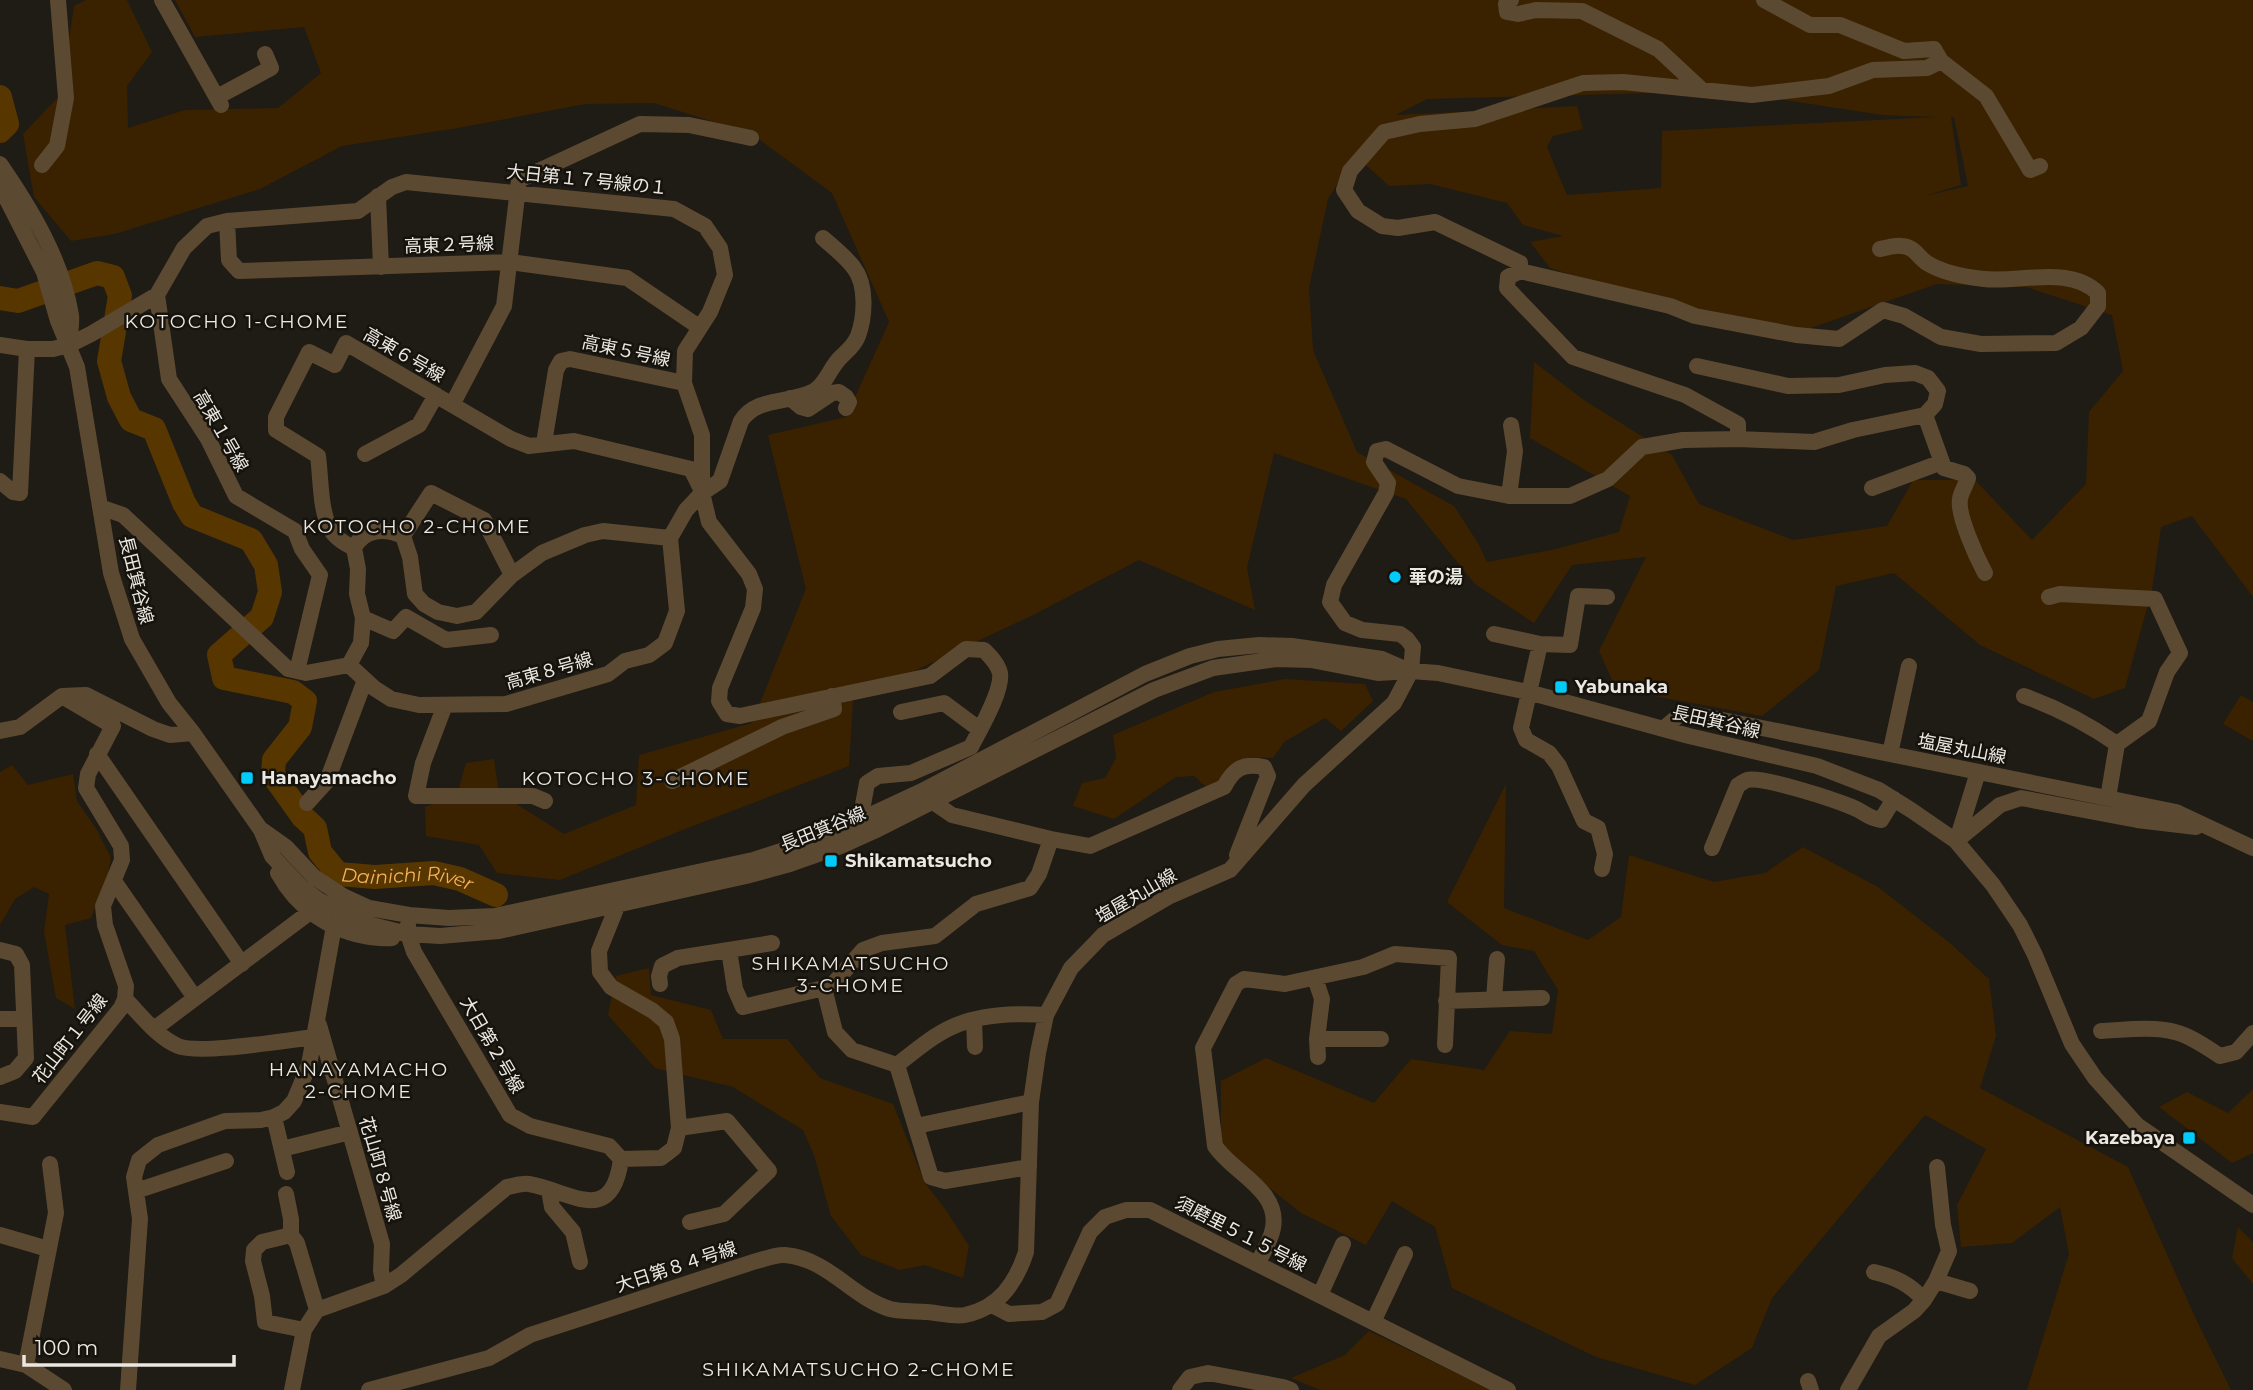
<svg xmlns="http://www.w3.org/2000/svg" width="2253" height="1390" font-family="Montserrat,'Noto Sans JP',sans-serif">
	<rect width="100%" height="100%" fill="#1f1b15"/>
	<path fill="#3a2200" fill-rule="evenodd" d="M86,0H127L152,52L127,86L128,128L185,110L278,108L321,73L304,27L195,37L175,0H2253V597L2192,516L2161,527L2152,590L2125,688L2094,699L1980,645L1894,573L1836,586L1819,670L1762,716L1616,689L1599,651L1646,557L1572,565L1534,623L1475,584L1406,499L1274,453L1247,568L1255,610L1139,560L1033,615L853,700L849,766L680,831L560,880L497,873L479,845L426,836L425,807L457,795L466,763L494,759L499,793L564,834L636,805L639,755L752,723L806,589L768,435L846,417L889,322L832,193L752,134L654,103L585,104L458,128L342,146L260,189L115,234L71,241L34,197L23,134L61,94L74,6ZM1725,91L1882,115L1936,117L1662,131L1661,188L1567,195L1547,147L1553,136L1583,129L1577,106L1396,115L1427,99ZM1951,117H1954L1968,186L1924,196L1961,185ZM1355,155L1389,186L1430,184L1507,203L1523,225L1563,236L1530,242L1550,268L1696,315L1802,331L1937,284L2026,287L2112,315L2123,371L2089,412L2086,484L2032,540L1975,480H1913L1887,526L1793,540L1699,504L1672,455L1584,400L1534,362L1530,438L1630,496L1619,532L1556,549L1487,562L1478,543L1454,506L1357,452L1313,350L1309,288L1328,199Z
		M1285,679L1365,684L1373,701L1341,731L1325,718L1284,742L1273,758L1250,757L1227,770L1222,783L1208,789L1194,776L1176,777L1114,819L1073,806L1082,783L1105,778L1116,758L1113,735L1214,692Z
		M2241,695L2253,702V741L2223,724Z
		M12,765L28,785L73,774L77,801L97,830L111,858L108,874L91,918L65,925L75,1009L56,998L44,932L49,894L34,887L15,899L0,925V772Z
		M1506,784L1504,908L1588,940L1621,917L1629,855L1714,882L1765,873L1803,847L1878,887L1950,943L1989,979L1996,1036L1980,1088L2128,1167L2195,1317L2231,1390H2027L2069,1254L2060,1207L2012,1243L1961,1247L1957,1205L1986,1149L1925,1115L1772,1298L1752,1348L1695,1385L1596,1357L1452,1288L1435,1227L1392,1201L1366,1245L1301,1213L1221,1149V1081L1266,1058L1374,1103L1411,1059L1484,1070L1510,1031L1552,1034L1558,990L1534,951L1502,945L1447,902Z
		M649,968L651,995L711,1010L723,1039H787L820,1078L893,1104L925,1183L946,1210L969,1246L963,1278L925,1265L900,1270L861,1255L831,1216L814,1155L803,1130L733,1087L655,1068L608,1015L616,976Z
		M2253,1089V1153L2232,1163L2159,1107L2187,1092L2228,1113Z
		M2238,1227L2253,1242V1284L2232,1258Z
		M1369,1331L1491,1390H1320L1291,1378L1345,1355Z"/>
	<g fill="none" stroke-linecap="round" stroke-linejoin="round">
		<g stroke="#583600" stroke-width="24">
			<path d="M0,97L7,124L0,131"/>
			<path id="s1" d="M0,298L18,301L97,273L113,277L120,296L109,361L119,397L131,420L154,429L184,503L192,516L251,540L266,565L270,592L262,617L219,655L224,678L293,692L305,701L300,727L274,760L273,775L303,817L315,828L320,852L338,874L375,877L434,873L460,879L496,895"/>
		</g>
		<path stroke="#5c4931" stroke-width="16" d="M162,0L221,105
			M1511,0L1506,4L1507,12L1518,14L1536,10L1582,11L1658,49L1702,90
			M1764,0L1810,25H1840L1904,51L1934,49L1941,61L1986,96L2030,170L2040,166
			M217,97L271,68L265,54
			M0,164C31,209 62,260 71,315C72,324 70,334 69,342
			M42,165L57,146L66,98L58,0
			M0,186L44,272L58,321L77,367L111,573L132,639L169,703L193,733L261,830L272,856L302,888L320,901L364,923L408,934L440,936L499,931L746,876L790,864L841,846L874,831L1154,690L1213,668L1276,659L1311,660L1378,673L1411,671L1438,673L1528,692L1689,736L1817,766L1879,790L1911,810L1956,841L1993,885L2020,925L2035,955L2072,1044L2095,1078L2137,1125L2253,1205
			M378,196L381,267
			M227,221L229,260L239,271L510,262L627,278L699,327
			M1520,271V263L1435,222L1398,228L1382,226L1358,211L1344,190L1350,171L1384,132L1420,124L1475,119L1583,83L1623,82L1752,95L1829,86L1873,70L1927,68L1941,61
			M157,295L169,379L208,439L236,496L295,531L302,549L320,575L297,671
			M0,345L27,349H53L69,345L91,334L157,295L184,248L207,226L227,221L358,211L392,187L406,182L674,209L705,226L720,248L725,275L710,312L685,351L684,383L702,435V493L709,522L749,574L755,589L753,608L720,688L719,701L727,714L740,716L930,676L966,649L984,650C990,656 998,664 1000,673C1003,691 979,731 971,747L911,773L878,776L867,783L862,810L868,817
			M790,398L801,407L808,409L832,393L839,392L846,397L849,402L846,408
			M452,405L504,306L519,180L640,124L689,125L751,138
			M1925,415L1944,468L1964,474L1968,478C1966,485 1961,492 1960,499C1957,515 1977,558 1985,573
			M1738,439V424L1685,395L1573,357L1507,288L1508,277L1520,271L1670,306L1695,316L1796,335L1839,339L1883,310L1904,316L1941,337L1981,344L2056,343L2081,328L2098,306V293C2069,265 2021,283 1984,279C1965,277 1943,273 1927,263C1918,257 1914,246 1901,246C1895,245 1887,248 1880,249
			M544,443L556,370L561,361L570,359L684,383
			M365,454L419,425L436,395
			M0,481L13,492L20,493L27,349
			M1872,488L1942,462
			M1509,496L1515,451L1511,425
			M100,507L123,515L288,669L306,673L349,665L374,688L391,699L419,705L506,704L608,674L625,661L649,655L665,643L677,611L670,538L686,510L702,493L720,481L741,421C757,396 790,404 814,391C827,383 830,367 841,357C847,351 854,346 858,336C865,317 867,285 854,268C846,257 833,247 823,238
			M403,536L431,493L484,520L512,575
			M354,548C364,528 385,528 403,536L410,557L415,594L424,604L438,612L457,616L476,612L512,575L542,553L585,535L603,531L670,538
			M2049,597L2060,594L2155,599L2180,653L2167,672L2149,721L2117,744L2108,798
			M363,618L393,631L406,617L446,640L491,635
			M1494,634L1540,644L1570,645L1578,596L1607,597
			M1540,644L1521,728L1526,740L1549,753L1559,766L1584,821L1598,828L1605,854L1602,869
			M349,665L361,643L363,618L357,594L358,569L354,548C345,544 334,537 329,527C320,507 321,479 318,456L276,430V417L309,352L335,365L346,343L511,439L529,446L574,441L691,469L700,487
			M2024,696C2058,708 2088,724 2117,744
			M445,705L423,763L416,796H533L545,801
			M901,712L944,703L979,729
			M1663,729L1683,712L2176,812L2253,848
			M0,731L20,727L62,696L86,695L153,729L170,735L193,733
			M97,754L242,964
			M1890,754L1909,666
			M672,781L782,727L834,709L832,696
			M933,802L952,815L1051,839L1090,846L1224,787C1234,768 1243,763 1264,767L1268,776L1237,855
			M307,803L327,781L365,680
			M262,830L286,847L314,877L343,896L369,908L409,915L449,918L495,916L753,860L821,838L922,791L1145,674L1190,656L1218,649L1259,645L1292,646L1382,659L1405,669
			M1957,840L1978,772
			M1956,841L2000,805L2021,798L2137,820L2196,827
			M1712,848L1738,785C1741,784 1744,781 1747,780C1763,776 1835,800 1852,807C1865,812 1867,818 1881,820L1894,799
			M278,873C297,908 330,931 370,937C378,938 384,939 392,938
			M114,881L195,998
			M618,904L599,951L600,972L611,987L653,1011L666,1022L672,1039L679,1128L674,1148L661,1158L621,1159
			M0,950L16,954L22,965L26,1058L15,1071L0,1077
			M729,950L735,989L743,1007L824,988
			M1315,978L1322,999L1317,1039L1318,1057
			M660,984L659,976L662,966L678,958L772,943
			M125,999C141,1015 157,1037 178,1046C200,1055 287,1040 315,1037
			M1494,999L1497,959
			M1446,1001L1542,998
			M1046,1015C1016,1013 980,1014 952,1027C932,1036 915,1051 897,1065L852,1050L835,1032L824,988L834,983L863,950L882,943L935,936L976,904L1030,888L1039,874L1051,839
			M0,1019H24
			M974,1020L975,1047
			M319,1025L382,1244L381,1271L384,1286
			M154,1029L310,912
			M2101,1031C2123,1030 2154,1026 2175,1032C2191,1036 2206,1047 2220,1056L2236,1052L2253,1033
			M1317,1039H1381
			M897,1065L931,1177L945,1181L1029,1167
			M0,1112L33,1117L121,1008L125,999L126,986L105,925L103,906L122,860L121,846L86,788L88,774L113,726L62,696
			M274,1117L287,1172
			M916,1126L1031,1102
			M679,1128L727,1121L769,1171L724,1214L690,1222
			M282,1149L350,1132
			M549,1190L552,1207L573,1232L580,1262
			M136,1191L226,1161
			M286,1194L291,1219V1235
			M0,1235L48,1249
			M1257,1264C1263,1253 1271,1240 1273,1228C1280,1190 1233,1173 1215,1146L1203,1048L1236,984L1244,979L1285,984L1363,967L1395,954L1449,958L1445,1045
			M1874,1272C1895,1277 1910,1284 1924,1300
			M1936,1281L1970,1291
			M1320,1295L1343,1244
			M992,1305L1009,1314L1042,1312L1057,1304L1090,1232L1105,1217L1126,1210H1150L1508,1390
			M1373,1322L1405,1254
			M304,1330L265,1322L262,1296L253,1261L254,1250L262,1242L291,1235L297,1243L317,1310
			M0,1359L26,1365L64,1390
			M26,1365L56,1213L50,1164
			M1808,1381L1811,1390
			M128,1390L140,1219L134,1177L139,1160L158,1145L225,1121L261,1120L274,1117L284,1112L294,1101L309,1065L334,926
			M292,1390L304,1330L317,1310L384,1286L401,1275L507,1187C514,1186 522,1183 529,1184C570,1191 612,1228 621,1159L609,1146L530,1126L510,1115L414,952L408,934V925
			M369,1390L489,1358L530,1335L753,1262C763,1260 775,1254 785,1255C829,1259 851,1297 890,1309C901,1312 916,1311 927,1312C939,1313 954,1317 965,1315C999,1308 1016,1283 1026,1252L1031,1102L1038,1053L1046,1015L1071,968L1103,935L1168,897L1230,870L1304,785L1394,703L1411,671L1413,647L1407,639L1400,634L1362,630L1345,623L1330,602L1334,585L1386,493L1388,483L1374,462L1377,451L1386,449L1458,486L1509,496H1570L1608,479L1642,447L1683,440L1738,439L1814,442L1853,430L1925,415L1935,404L1938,391L1928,378L1915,373L1885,375L1839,385L1788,386L1697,366
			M1180,1390L1190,1377L1208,1373L1283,1387L1291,1390
			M1848,1390L1879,1336L1914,1311L1924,1300L1936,1281L1949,1251L1943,1225L1937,1167"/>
	</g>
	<g fill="#00cbf9" stroke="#16120c" stroke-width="2.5">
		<circle cx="1395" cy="577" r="7"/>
		<rect x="1554" y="680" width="14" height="14" rx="3.5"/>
		<rect x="240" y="771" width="14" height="14" rx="3.5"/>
		<rect x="824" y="854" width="14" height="14" rx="3.5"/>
		<rect x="2182" y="1131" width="14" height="14" rx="3.5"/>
	</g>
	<g text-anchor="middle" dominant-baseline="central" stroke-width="5" stroke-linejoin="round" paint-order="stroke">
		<g font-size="18" fill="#ebe8e3" stroke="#16120c">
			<text transform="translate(587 180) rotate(6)">大日第１７号線の１</text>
			<text transform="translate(449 245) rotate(-2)">高東２号線</text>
			<text transform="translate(626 351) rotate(12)">高東５号線</text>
			<text transform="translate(404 355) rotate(30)">高東６号線</text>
			<text transform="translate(221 431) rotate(60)">高東１号線</text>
			<text transform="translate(136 580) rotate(76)">長田箕谷線</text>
			<text transform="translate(549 671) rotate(-16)">高東８号線</text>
			<text transform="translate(1716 722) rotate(13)">長田箕谷線</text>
			<text transform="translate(1962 749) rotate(11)">塩屋丸山線</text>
			<text transform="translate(823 829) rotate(-22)">長田箕谷線</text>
			<text transform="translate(1136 896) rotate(-30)">塩屋丸山線</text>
			<text transform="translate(70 1039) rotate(-52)">花山町１号線</text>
			<text transform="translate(492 1045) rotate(60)">大日第２号線</text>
			<text transform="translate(380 1169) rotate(74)">花山町８号線</text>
			<text transform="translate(1241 1234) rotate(27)">須磨里５１５号線</text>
			<text transform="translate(676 1267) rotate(-18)">大日第８４号線</text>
		</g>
		<g font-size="18" font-weight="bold" fill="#ebe8e3" stroke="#16120c" text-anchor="start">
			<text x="1409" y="577">華の湯</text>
			<text x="1575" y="687">Yabunaka</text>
			<text x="261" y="778">Hanayamacho</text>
			<text x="845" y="861">Shikamatsucho</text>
			<text x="2175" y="1138" text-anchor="end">Kazebaya</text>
		</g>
		<g font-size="19" letter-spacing="2" fill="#ebe8e3" stroke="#16120c">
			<text x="237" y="321">KOTOCHO 1-CHOME</text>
			<text x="417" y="526">KOTOCHO 2-CHOME</text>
			<text x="636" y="778">KOTOCHO 3-CHOME</text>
			<text x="851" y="963">SHIKAMATSUCHO<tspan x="851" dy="22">3-CHOME</tspan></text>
			<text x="359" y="1069">HANAYAMACHO<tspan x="359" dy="22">2-CHOME</tspan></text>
			<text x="859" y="1369">SHIKAMATSUCHO 2-CHOME</text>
		</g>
		<g font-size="19" font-style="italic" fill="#f3b159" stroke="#16120c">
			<text stroke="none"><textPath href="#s1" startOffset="975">Dainichi River</textPath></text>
		</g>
	</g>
	<path d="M24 1355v10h210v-10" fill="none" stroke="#ebe8e3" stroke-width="3.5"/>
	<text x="35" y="1355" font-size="21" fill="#ebe8e3" stroke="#16120c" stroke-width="5" paint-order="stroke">100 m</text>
</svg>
